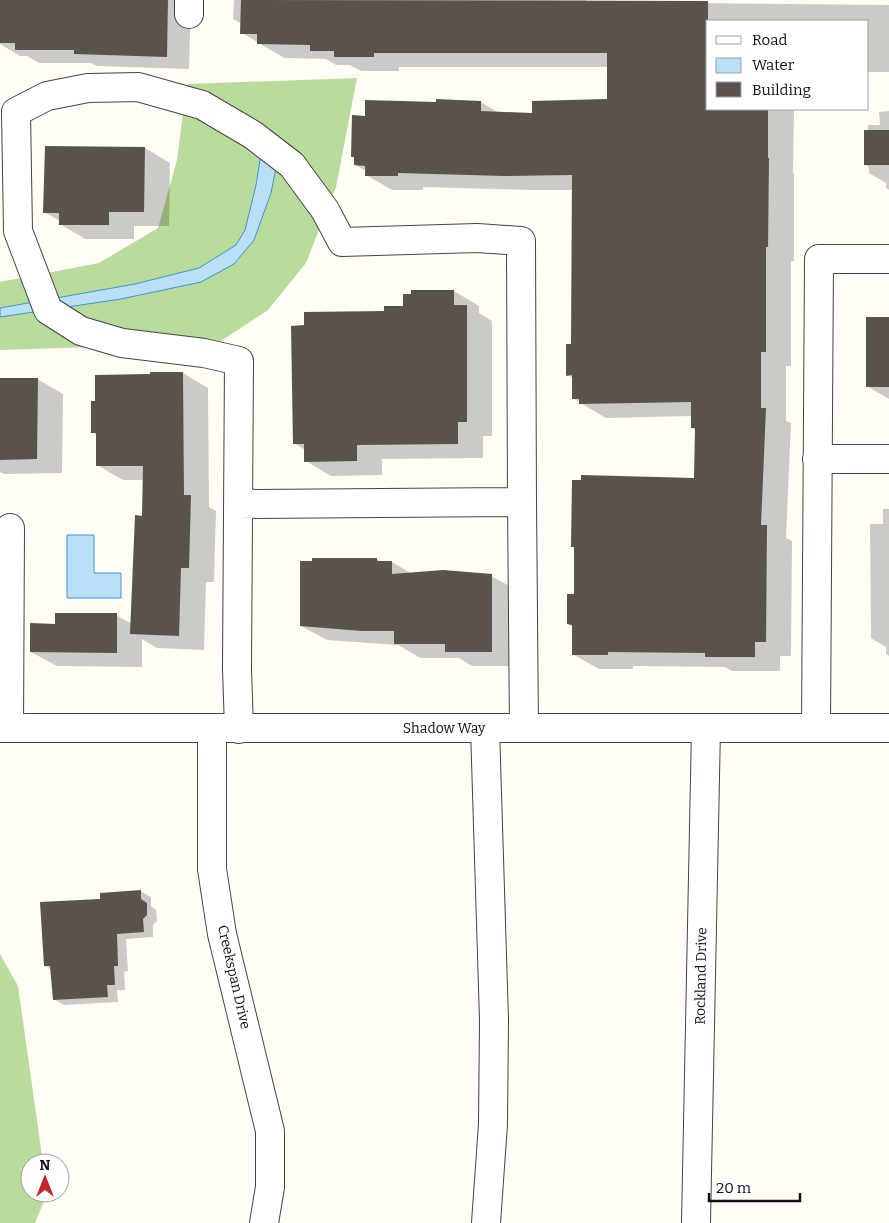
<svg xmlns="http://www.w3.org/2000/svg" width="889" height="1223" font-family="Bitter,serif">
	<rect width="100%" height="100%" fill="#fffdf5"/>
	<path fill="#b9dc9c" d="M357,78L336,187L306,263L268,310L218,343L0,350V282L99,263L158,228L177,160L187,84Z
		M0,954L18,986L43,1163H30V1193L47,1194L35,1223H0Z"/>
	<path fill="#b9e0f7" stroke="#3f96cf" d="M262,148L277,163L271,193L254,240L234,264L201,282L121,299L0,317V308L135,284L199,268L236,245L245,230L256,185Z
		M67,535H94V573H121V598H67Z"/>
	<path fill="#0003" d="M0,0H191L189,69L97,66L91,63H39L27,56H20L0,44Z
		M234,0H585L588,2L889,5V72H868V21H708V109H794L793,173L794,174V261H791V366H786V421L791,423L786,538L792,541L791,656H780V671H732L725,667L633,666V669H599L574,655V627L568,624L575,595V548L572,546L695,479L696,430L692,428V416L606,418L574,399L573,378L568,375L572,345L574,190H531L423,187V190H392L366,175V171L355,165L356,158L352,156L366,117L481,102L499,113L533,114L608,100L609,67H399V71H361L350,65H336L326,59L284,58L242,33V24L233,19Z
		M889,111V190L886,188V183L869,173V167L866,165L868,125H880L879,112Z
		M145,148L170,163L169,226H134V239H85L60,224V221L44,212Z
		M412,291H454L479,306V313L492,321V436H483V458L382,459V475L331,476L306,461L305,450L294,443L386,312L404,307L412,295Z
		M889,319V399L867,386Z
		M183,373L208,388L209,507L216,511L214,582H206L204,650L157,648L142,639V667L57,666L31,652L56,625L116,615L132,624L143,517L144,480H123L97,465V435L92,432L97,402V376Z
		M37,379L63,394L62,473L4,474L0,472V380Z
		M883,509H889V656L886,654V647L871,638L870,524H883Z
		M376,559L382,562H392L412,574L491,576L517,590V666H472L459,658H420L398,645L327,640L301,626Z
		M140,891L151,897V906L156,910L157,921L153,925V937L126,939L128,971L124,972L125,990H117L118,1002L64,1005L54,999L52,970L45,966L102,900Z"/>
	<path fill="#5a524d" d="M0,0H168L167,57L74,54V50H15V43H0Z
		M241,0L708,1V109H768V158H769L768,247H766V352H761V408H766L761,525H767L766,642H755V657H705V653L608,652V655H572V625L567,624V594H574V547H571L572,480H581V475L694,478L695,428H691V402L579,404V399H572V375L566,376V344H571L572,175L504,176L398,173V176H365V166L354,165V157H351L352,115L365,116V100L436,102V99L481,101V111L532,113V101L607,99V53H374V57H334V51H310V45L257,44V34H240Z
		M864,130H889V165H864Z
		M45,146L145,147L144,212H109V225H59V213H43Z
		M411,290H454V305H467V422H458V444L357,445V461L304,462V444H293L291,326L304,325V312L384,311V306H403V294H411Z
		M866,317H889V387H866Z
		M150,372H183L184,495H191L189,568H181L179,636L130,634L135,515L142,516L143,466H96V433H91V401H95V375L150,374Z
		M0,378H38L37,459L0,460Z
		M312,558H377V561H392V574L443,570L492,574V652H445V644H394V631H362L300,626V561H312Z
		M55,613H117V653L30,652V623L55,624Z
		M141,890V899L147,903V915L143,919L144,932L117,934L118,966H114L115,985H107L108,997L53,1000L50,966H44L40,902L100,899V893Z"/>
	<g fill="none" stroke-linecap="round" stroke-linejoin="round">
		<defs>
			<path id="minor" d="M189,14V0
				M817,459H889
				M522,502L524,728
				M238,504L522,502L521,241L477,238L342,242L325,210L292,165L253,135L202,105L138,87L88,88L47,96L16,112L18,231L48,310L81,331L122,343L204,353L239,361L237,668L239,729
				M0,728H889
				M9,728L10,528
				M485,728L494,1020L493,1124L486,1223
				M816,728L819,259H889
				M212,729V869L222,934L270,1131V1187L264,1223
				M696,1223L706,728"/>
		</defs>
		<use href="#minor" stroke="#444" stroke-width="30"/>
		<use href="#minor" stroke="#fff" stroke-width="28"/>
	</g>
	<g text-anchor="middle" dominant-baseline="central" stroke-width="5" stroke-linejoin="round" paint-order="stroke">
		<g font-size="14" fill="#111" stroke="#fff">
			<text x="444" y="728">Shadow Way</text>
			<text transform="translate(701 976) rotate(-89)">Rockland Drive</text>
			<text transform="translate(234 977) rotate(77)">Creekspan Drive</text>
		</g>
	</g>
	<rect x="706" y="20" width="162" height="90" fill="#ffffff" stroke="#a0a0a0"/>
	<rect x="716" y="36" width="25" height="8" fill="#ffffff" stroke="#a0a0a0"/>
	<text x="752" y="45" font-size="15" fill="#111111">Road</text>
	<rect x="716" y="58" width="25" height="15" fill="#b9e0f7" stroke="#a0a0a0"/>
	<text x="752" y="70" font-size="15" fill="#111111">Water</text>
	<rect x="716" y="82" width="25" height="15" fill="#5a524d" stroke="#a0a0a0"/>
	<text x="752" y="95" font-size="15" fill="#111111">Building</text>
	<g transform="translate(45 1178)"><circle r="24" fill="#ffffff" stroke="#a0a0a0"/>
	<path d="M0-4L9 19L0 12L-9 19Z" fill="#c4262e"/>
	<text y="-8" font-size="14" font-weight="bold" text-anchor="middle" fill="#111111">N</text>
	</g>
	<path d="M709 1193v8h91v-8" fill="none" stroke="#111111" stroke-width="2.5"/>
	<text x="716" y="1193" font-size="15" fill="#111111" stroke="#ffffff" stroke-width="4" paint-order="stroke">20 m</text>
</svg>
